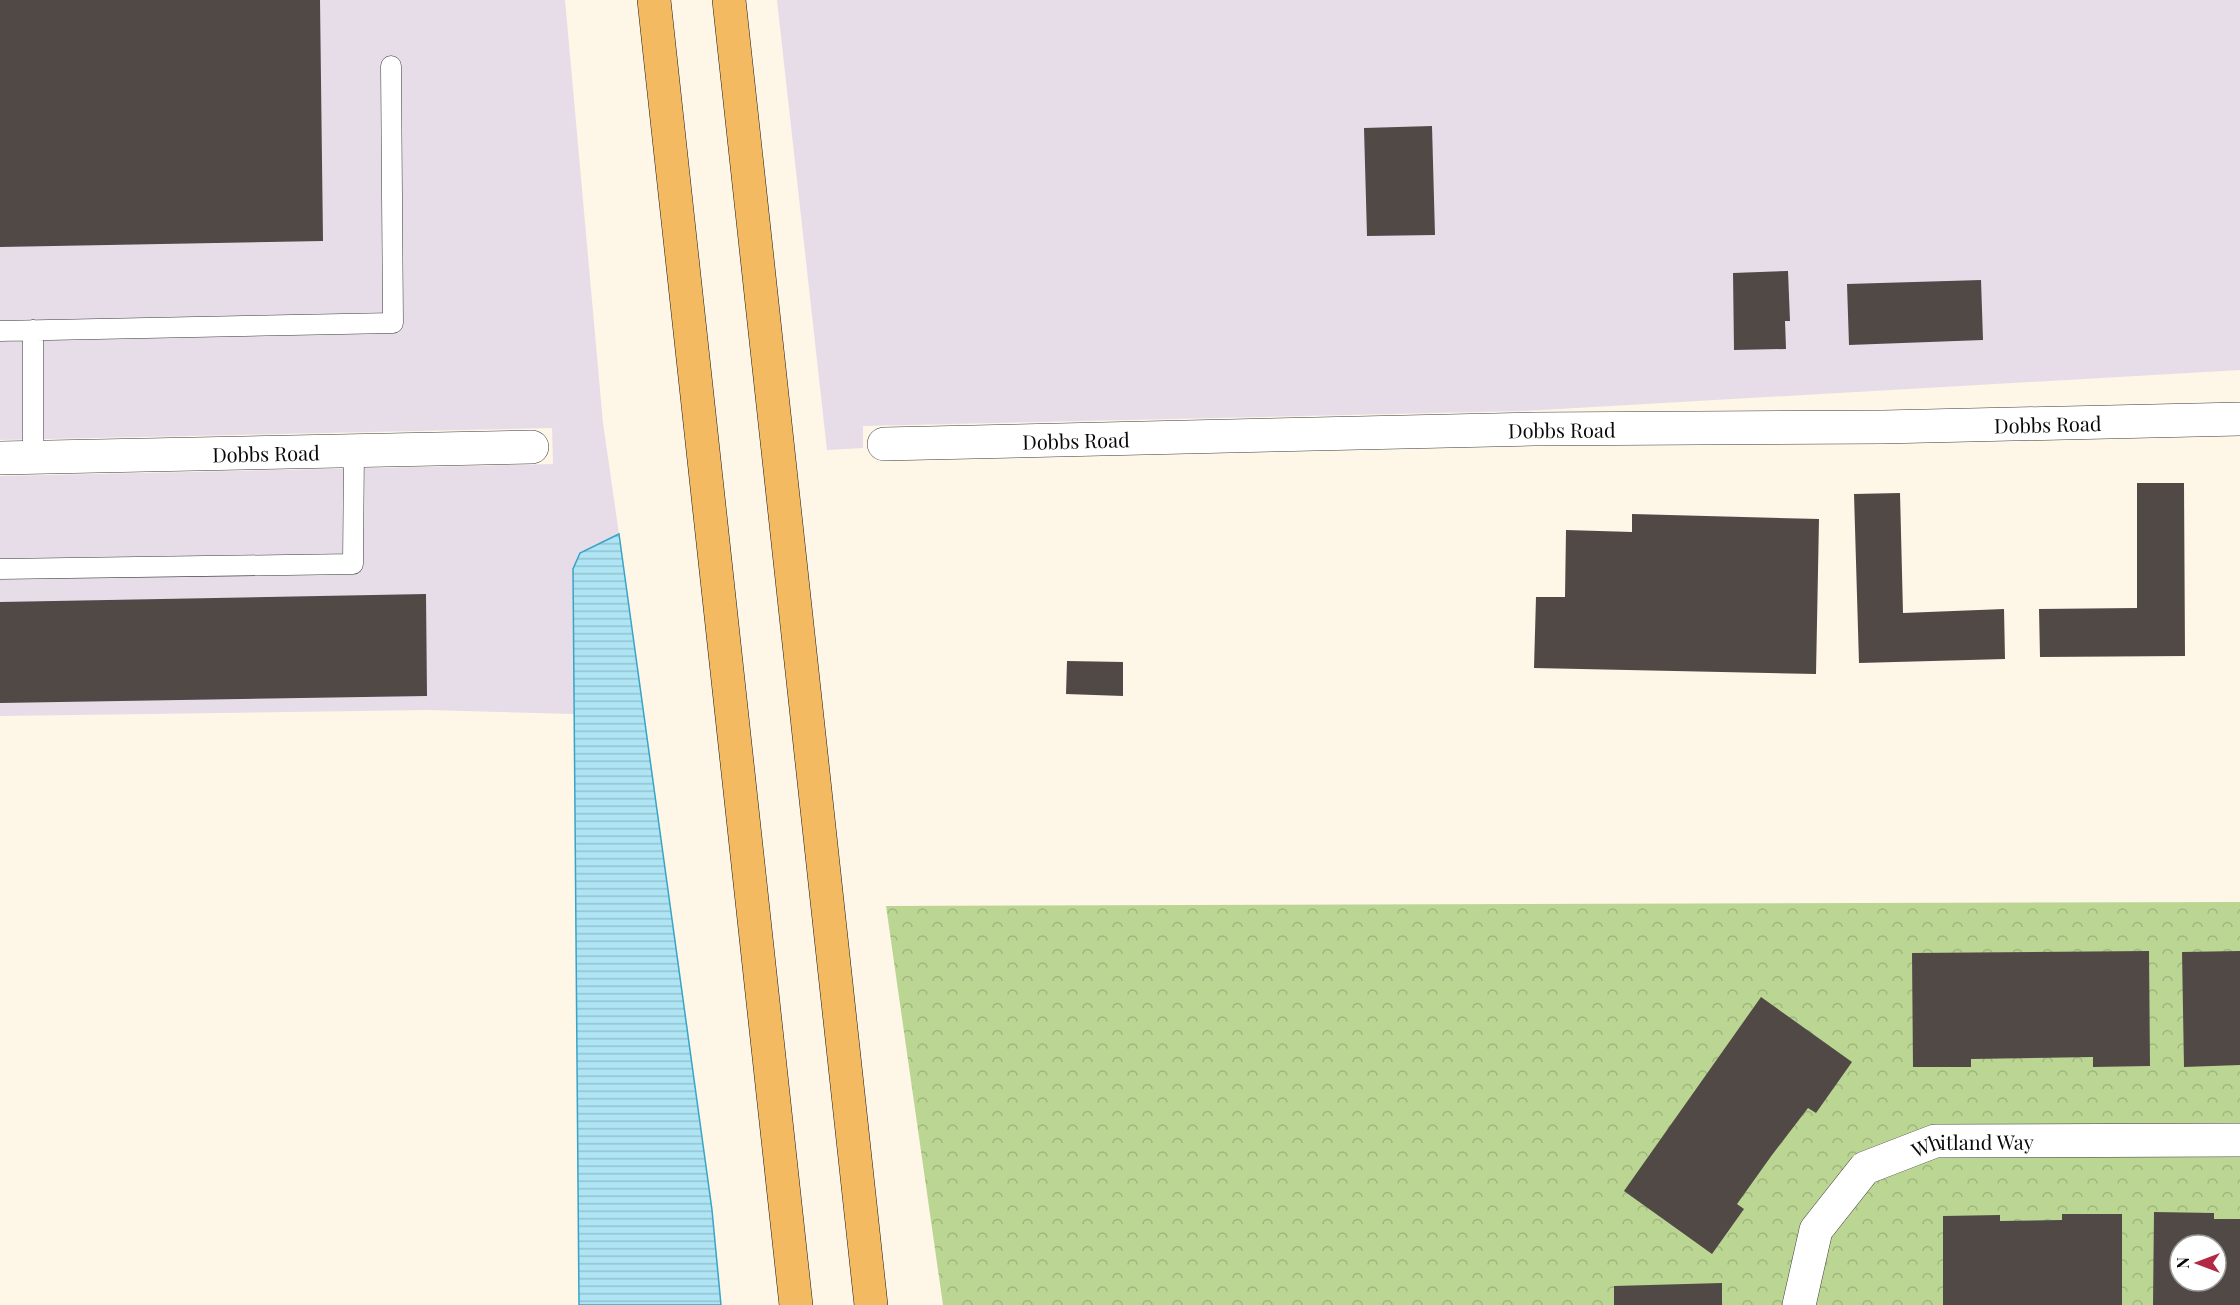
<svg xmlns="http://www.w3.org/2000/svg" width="2240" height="1305" font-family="'Playfair Display',serif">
	<defs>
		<pattern id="forest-crowns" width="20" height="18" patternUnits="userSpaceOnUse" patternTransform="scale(1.5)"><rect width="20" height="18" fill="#bbd693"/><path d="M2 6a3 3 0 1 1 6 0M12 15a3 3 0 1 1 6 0" fill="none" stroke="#9fb67d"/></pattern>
		<pattern id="water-rules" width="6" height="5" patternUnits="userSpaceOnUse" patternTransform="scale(1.5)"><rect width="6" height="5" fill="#aee4f3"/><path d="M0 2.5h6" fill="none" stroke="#94c2cf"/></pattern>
	</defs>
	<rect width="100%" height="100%" fill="#fef6e7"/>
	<path fill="#e6dde9" d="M0,0H565L603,423L619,534L580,553L573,569L574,714L428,710L0,716V476L553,464L552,428L0,440Z
		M777,0H2240V370L1522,411L863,426V448L827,450Z"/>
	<path fill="url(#forest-crowns)" fill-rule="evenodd" d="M2240,902V1305H943L886,906ZM2180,1245H2216V1281H2180Z"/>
	<path fill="url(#water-rules)" stroke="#38a4c7" stroke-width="1.5" d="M619,534L712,1210L721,1305H579L573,569L580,553Z"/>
	<path fill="#514946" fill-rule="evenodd" d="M0,0H320L323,241L0,247Z
		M1432,126L1435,235L1367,236L1364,128Z
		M1788,271L1790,321H1785L1786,349L1734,350L1733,273Z
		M1981,280L1983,340L1849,345L1847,284Z
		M2137,483H2184L2185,656L2040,657L2039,609L2137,608Z
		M1900,493L1903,613L2004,609L2005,659L1859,663L1854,494Z
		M1632,514L1819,519L1816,674L1534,668L1536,597H1565L1566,530L1632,532Z
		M426,594L427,696L0,703V602Z
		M1067,661L1123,662V696L1066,694Z
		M2149,951L2150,1066L2093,1067V1057L1971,1059V1067H1913L1912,953Z
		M2240,951V1065L2184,1067L2182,952Z
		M1761,997L1852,1062L1816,1113L1808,1108L1772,1155L1737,1204L1744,1209L1712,1254L1624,1191Z
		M2154,1212L2214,1213V1219H2240V1305H2153ZM2180,1245H2216V1281H2180Z
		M2062,1214H2122V1305H1943V1216L2000,1215V1221L2062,1220Z
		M1722,1283V1305H1614V1286Z"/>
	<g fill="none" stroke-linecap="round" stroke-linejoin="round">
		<defs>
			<path id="service" d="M33,330V457
				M0,331L393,323L391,66
				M0,569L353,564L354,450"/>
			<g id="minor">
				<path id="s1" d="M884,444L1534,429L1883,427L2240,419"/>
				<path id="s2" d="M0,458L532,447"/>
				<path id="s3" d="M1799,1305L1816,1230L1865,1168L1935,1141L2240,1140"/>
			</g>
			<path id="primary" d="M654,0L796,1305
				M729,0L871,1305"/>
		</defs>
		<use href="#service" stroke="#3c3c3c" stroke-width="21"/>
		<use href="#minor" stroke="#3c3c3c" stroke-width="34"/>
		<use href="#primary" stroke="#1a1a1a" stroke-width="34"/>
		<use href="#service" stroke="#fff" stroke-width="20"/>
		<use href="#minor" stroke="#fff" stroke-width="33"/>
		<use href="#primary" stroke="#f3ba61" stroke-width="33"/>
	</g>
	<g text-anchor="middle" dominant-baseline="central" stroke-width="6" stroke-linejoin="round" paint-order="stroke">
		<g font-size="20" fill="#090909" stroke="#fff">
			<text stroke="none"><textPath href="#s1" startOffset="1164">Dobbs Road</textPath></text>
			<text stroke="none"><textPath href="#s1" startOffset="678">Dobbs Road</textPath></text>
			<text stroke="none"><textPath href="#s1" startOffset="192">Dobbs Road</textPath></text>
			<text stroke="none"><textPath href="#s2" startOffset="266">Dobbs Road</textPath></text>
			<text stroke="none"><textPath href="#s3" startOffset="268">Whitland Way</textPath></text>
		</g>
	</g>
	<g transform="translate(2198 1263) rotate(270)"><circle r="28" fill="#ffffff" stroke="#9d9d9d" stroke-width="1.5"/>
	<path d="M0-4.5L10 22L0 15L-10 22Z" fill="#b32844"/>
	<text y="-9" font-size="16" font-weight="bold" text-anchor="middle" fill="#090909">N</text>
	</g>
</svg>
